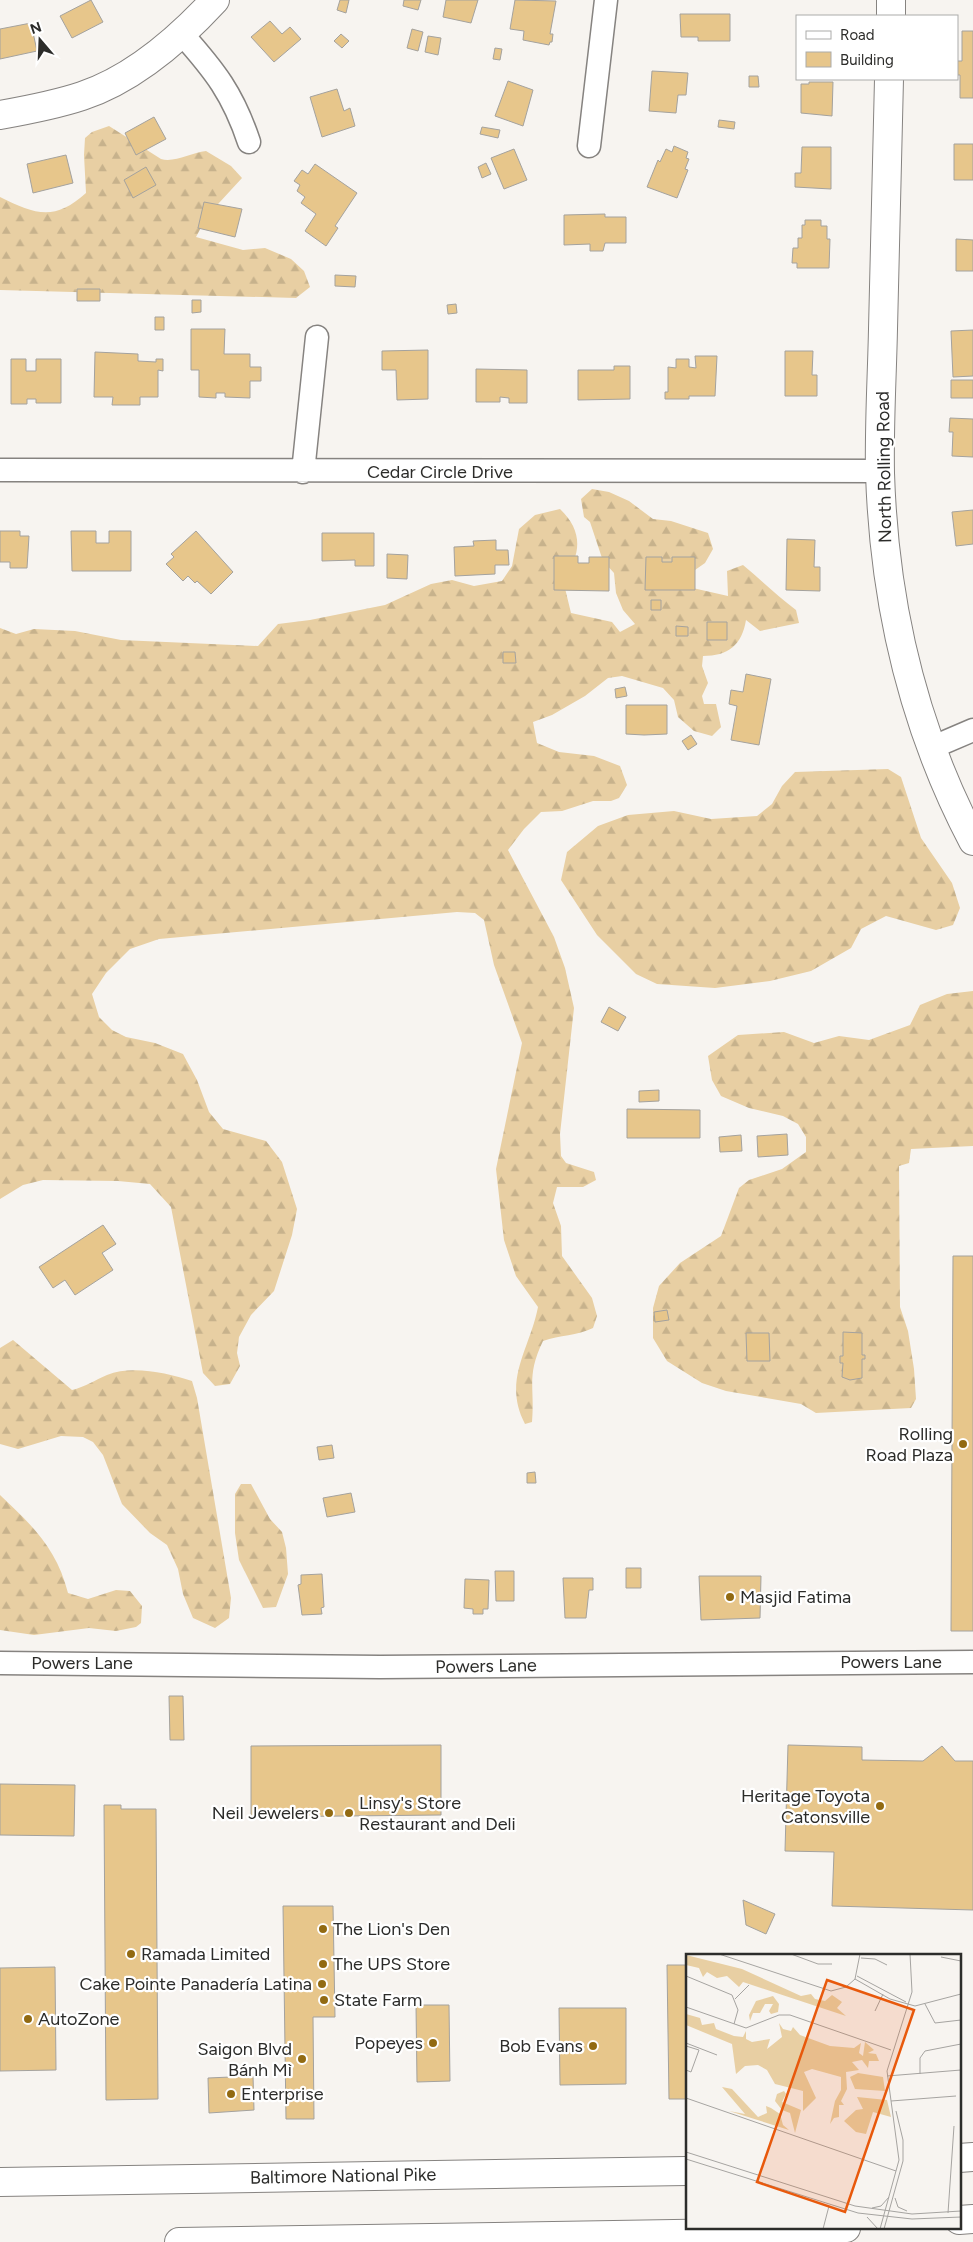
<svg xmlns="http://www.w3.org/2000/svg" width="973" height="2242" font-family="Figtree,sans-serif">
	<defs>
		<pattern id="forest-firs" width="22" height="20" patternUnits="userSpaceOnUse" patternTransform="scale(1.25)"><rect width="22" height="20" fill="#e8cfa3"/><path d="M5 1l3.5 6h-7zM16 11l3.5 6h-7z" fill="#c7b28c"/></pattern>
	</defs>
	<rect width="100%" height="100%" fill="#f7f4f0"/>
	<path fill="url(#forest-firs)" d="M109,126L161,159C174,163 191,153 206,151L231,166L242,178L207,216L196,237L243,250L265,248L291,259L304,271L310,287L296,298L0,290V197C35,214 54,222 86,193L84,155L85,138L92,132Z
		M592,489L609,492L629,501L653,519L671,521L708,533L713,549L705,563L675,584L728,596L727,571L743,565C761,580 777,596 796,610L799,623L760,631L746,620C742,645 728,656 703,656L702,666L708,683L702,696L704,704H716L721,727L712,736L694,731L678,717L674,700L663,688L622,676L608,678L585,696L552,715L533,722L537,743L559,752L594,756L620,766L627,785L619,798L611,801H593L562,811L541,812L524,829L508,850L554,937L565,968L574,1008L560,1134L561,1156L566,1163L594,1172L596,1180L583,1187H557L553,1203L561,1226L562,1256L592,1298L597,1316L593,1328C577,1336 560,1335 543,1341C526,1376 535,1387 532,1422L525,1424C502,1380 530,1349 538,1307L516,1276L504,1240L496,1169L522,1043L494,965L484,920L475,913L457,912L159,939L130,949L106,973L92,994L99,1017L112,1030L126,1037L155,1043L183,1054L197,1080L209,1112L223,1129L266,1141L282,1162L297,1209L292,1235L274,1291L251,1315L239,1337L237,1353L240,1366L230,1384L215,1386L203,1373L171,1207L150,1184L118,1181L43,1180L23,1185L0,1199V628L16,634L34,629L75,631L121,640L258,646L278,624L310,620L385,605L431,584L452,580L474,586L502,581L512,566L519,529L535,515L560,509C583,531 582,554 563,580L571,613L612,622L620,632L635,624L623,610L616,593L614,573L603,561L590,522L584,517L581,499Z
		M888,769L901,777L921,838L952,883L960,908L953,925L936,930L886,916L861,929L851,948L811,971L770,981L715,988L657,984L636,974L597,935L561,880L567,852L598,826L628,815L674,811L711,819L757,816L772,804L782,786L795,772Z
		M973,991V1146L911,1149L909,1163L899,1166L900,1307L908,1331L914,1369L916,1399L911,1408L816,1413L801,1404L726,1391L702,1383L667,1361L653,1338V1308L659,1286L680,1263L721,1236L739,1188L749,1180L782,1169L806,1152V1137L798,1124L783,1116L749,1108L721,1096L712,1080L708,1056L738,1035L784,1032L814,1043L839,1036L869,1040L910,1025L920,1005L947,994Z
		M13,1340L72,1390C85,1387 95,1380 107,1375C132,1365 167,1373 192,1381L197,1398L231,1598L229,1618L215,1628L193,1618L183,1594L178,1569L167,1545L150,1533L122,1504L103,1455L93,1442L83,1437L61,1436L18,1449L0,1444V1348Z
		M241,1484H251L270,1519L282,1532L286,1548L288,1574L276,1607L263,1608L239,1560L235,1533V1494Z
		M0,1495C32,1525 57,1549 68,1593L88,1599L116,1590L130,1591L142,1606L141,1623L136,1627L116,1631L89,1628L34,1635L0,1630Z"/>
	<path fill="#e7c68b" stroke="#a4a29e" d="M91,0L103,22L72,38L60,16Z
		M340,0H349L346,13L337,10Z
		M404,0H421L418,10L403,6Z
		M446,0H478L471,23L443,17Z
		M515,0L556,1L550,34H553L552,42H550L549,45L523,40L524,31L510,29Z
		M680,14H730V41H698V37H681Z
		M270,21L282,34L290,27L301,39L274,62L251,37Z
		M31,23L37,51L0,59V29Z
		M412,29L423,32L418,51L407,48Z
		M962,31H973V98H960V75H957V61H962Z
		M341,34L349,41L342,48L334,41Z
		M428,36L441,38L438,55L425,52Z
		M495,48L502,49L500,60L493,59Z
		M652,71L688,73L686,95H678L676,113L649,111Z
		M749,76H758L759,87H749Z
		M508,81L533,90L523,126L495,116Z
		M809,82H833L832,116L801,113V84H809Z
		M337,89L344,111L350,108L355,126L322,137L310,97Z
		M154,117L166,139L136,155L125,133Z
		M719,120L735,122L734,129L718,127Z
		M482,127L500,130L498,138L480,134Z
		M954,144H973V180H954Z
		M674,146L688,152L686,158L689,159L685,169L688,170L677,198L647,187L658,160L660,162L666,149L672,152Z
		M802,147H831V189L795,187V173H801Z
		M514,149L527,180L504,189L491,158Z
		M66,155L73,183L33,193L27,164Z
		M486,163L491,174L482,178L478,167Z
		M315,164L357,193L335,226L338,228L326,246L305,231L316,214L301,203L305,197L297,191L300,185L294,181L302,170L308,174Z
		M146,167L156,185L133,198L124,180Z
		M204,202L242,209L235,237L198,228Z
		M605,214V217H626V243H605L603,251H590V244L564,245V215Z
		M805,220H821V226H827V239H830L829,268H797V263H792L793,248H798V238H802V225H805Z
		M956,239L973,240V271H956Z
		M335,275L356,276L355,287L335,286Z
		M77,289H100V301H77Z
		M192,300H201V312L192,313Z
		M456,304L457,313L448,314L447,305Z
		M155,317H164V330H155Z
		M191,329H225L224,354H250V367H261V381H250V398L225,397V393H216V398L199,397V370H191Z
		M973,330V376L953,377L951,331Z
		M428,350V399L397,400L396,370H382V351Z
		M785,351H813L812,375H817V396H785Z
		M95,352L138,354V361L156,362V359H163V371L158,370V397H140V405H112L113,397H94Z
		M695,356H717L715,396H689V399H665V392H668V367L676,368V359H689V367L696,368Z
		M11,359H26V371H36V359H61V403H36V399H27V404H11Z
		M614,366H630V399L578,400V370H614Z
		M476,369L527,370V403H509V398L500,397V402H476Z
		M951,380H973V398H951Z
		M950,418L973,419V457L952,456L953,432H949Z
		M973,510V544L956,546L952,512Z
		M0,531H20V536H29L27,568H10V562H0Z
		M71,531H96V543H109V531H131V571H72Z
		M196,531L233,572L211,594L197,581L195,583L188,576L183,581L166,564L174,557L171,554Z
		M322,533H374V566H355V560L322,561Z
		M787,539L815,540L814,567H820V591L786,590Z
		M496,540V550H508L509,565H495V574L455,576L454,547L474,546L473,541Z
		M387,554L408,555L407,579L387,578Z
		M554,556H578V563H589V557H609V591L554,590Z
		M646,557H662V562H672V557H695V590H645Z
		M651,600H661V610H651Z
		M707,622H727V640H707Z
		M676,626L688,627V636H676Z
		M503,652H515L516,663H503Z
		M746,674L771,679L759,745L731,740L737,706L729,704L731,690L743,692Z
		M625,687L627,696L616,698L615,689Z
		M626,705H667V734L644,735L626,734Z
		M691,735L697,744L688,750L682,741Z
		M609,1007L626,1017L618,1031L601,1022Z
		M659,1090V1101L639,1102V1091Z
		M627,1109L700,1110V1138H627Z
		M787,1134L788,1155L758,1157L757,1136Z
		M741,1135L742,1151L720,1152L719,1137Z
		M103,1225L116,1244L102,1253L113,1270L75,1295L65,1280L53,1288L39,1267Z
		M953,1256H973V1631H951Z
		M667,1310L669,1320L655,1322L654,1312Z
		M843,1332L862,1333V1355H865V1359H862V1378L850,1380L842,1377L843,1363H840V1356H843Z
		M746,1333H769L770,1361H747Z
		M332,1445L334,1458L319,1460L317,1447Z
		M535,1472L536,1483H527V1473Z
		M351,1493L355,1512L327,1517L323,1498Z
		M626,1568H641V1588H626Z
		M495,1571H514V1601H496Z
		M322,1574L324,1607L321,1608L322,1614L302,1615L298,1585L301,1584V1575Z
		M699,1576H761L760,1618L701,1620Z
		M563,1578H593V1590H589L586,1618H565Z
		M465,1579L489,1580L488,1609H483V1614H473V1609L464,1608Z
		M169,1696H183L184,1740H170Z
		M441,1745V1815L251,1817V1746Z
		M788,1745L862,1747V1760L923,1761L942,1746L955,1761H973V1910L832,1906L834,1852L785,1851Z
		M0,1784L75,1785L74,1836L0,1835Z
		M104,1805H121V1809H156L158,2099L106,2100Z
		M743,1900L775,1914L766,1934L746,1925Z
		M283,1906H333L335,2017H313L314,2119H286Z
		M667,1965H687V2099H669Z
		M55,1967L56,2070L0,2071V1968Z
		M416,2005H449L450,2081L417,2082Z
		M559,2008H626V2084L560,2085Z
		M253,2076L254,2110L209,2113L208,2078Z"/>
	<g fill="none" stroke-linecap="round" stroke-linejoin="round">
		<defs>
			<path id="minor" d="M182,34C215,71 233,94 249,142
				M589,146L606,0
				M0,470L880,471
				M303,472L317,337
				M931,748L973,730
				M0,1663L380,1667L973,1662"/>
			<path id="tertiary" d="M0,115C28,110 55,105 82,96C133,79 179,39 215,0"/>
			<path id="primary" d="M891,16V0
				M889,79C887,162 885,245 883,329C882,377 879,425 880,473C884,601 913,727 973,841
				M959,2158L973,2157
				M0,2182L687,2171
				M959,2220L973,2219
				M179,2242L801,2232L846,2228"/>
		</defs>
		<use href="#minor" stroke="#868380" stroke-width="25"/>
		<use href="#tertiary" stroke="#868380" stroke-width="30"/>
		<use href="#primary" stroke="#868380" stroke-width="30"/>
		<use href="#minor" stroke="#fff" stroke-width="22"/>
		<use href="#tertiary" stroke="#fff" stroke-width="28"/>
		<use href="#primary" stroke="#fff" stroke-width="28"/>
	</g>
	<g fill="#926a12" stroke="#fff" stroke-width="2">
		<circle cx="963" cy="1444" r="5"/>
		<circle cx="730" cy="1597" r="5"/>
		<circle cx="880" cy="1806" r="5"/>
		<circle cx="329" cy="1813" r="5"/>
		<circle cx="349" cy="1813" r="5"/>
		<circle cx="323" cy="1929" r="5"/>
		<circle cx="131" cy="1954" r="5"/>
		<circle cx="323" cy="1964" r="5"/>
		<circle cx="322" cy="1984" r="5"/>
		<circle cx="324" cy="2000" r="5"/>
		<circle cx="28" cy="2019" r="5"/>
		<circle cx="433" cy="2043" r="5"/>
		<circle cx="593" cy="2046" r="5"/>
		<circle cx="302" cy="2059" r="5"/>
		<circle cx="231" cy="2094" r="5"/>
	</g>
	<g text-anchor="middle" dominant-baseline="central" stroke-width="4.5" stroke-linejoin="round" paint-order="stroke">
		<g font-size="18" fill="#2c2c2a" stroke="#fff">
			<text transform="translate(884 467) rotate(-91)">North Rolling Road</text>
			<text x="440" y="472">Cedar Circle Drive</text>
			<text x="891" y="1662">Powers Lane</text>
			<text x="82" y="1663">Powers Lane</text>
			<text transform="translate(486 1666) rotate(-1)">Powers Lane</text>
			<text transform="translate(343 2176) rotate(-1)">Baltimore National Pike</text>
		</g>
		<g font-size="18" fill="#2c2c2a" stroke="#fff" text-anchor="start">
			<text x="953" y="1434" text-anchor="end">Rolling<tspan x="953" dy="21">Road Plaza</tspan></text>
			<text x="740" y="1597">Masjid Fatima</text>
			<text x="870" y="1796" text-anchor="end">Heritage Toyota<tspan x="870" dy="21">Catonsville</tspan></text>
			<text x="359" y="1803">Linsy's Store<tspan x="359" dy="21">Restaurant and Deli</tspan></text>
			<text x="319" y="1813" text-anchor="end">Neil Jewelers</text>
			<text x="333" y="1929">The Lion's Den</text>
			<text x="141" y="1954">Ramada Limited</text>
			<text x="333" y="1964">The UPS Store</text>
			<text x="312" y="1984" text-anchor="end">Cake Pointe Panadería Latina</text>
			<text x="334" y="2000">State Farm</text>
			<text x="38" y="2019">AutoZone</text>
			<text x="423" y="2043" text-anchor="end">Popeyes</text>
			<text x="583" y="2046" text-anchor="end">Bob Evans</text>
			<text x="292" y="2049" text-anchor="end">Saigon Blvd<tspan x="292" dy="21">Bánh Mì</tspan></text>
			<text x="241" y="2094">Enterprise</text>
		</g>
	</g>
	<g transform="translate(686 1954)">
		<rect width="275" height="275" fill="#f7f4f0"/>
		<path d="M0,1L56,15L115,42L125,40L129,45L139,47L146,41L156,48L151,54L160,62L57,28L53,33L41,22L31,24L21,18L17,23L13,14L0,11ZM87,42L93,50L92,58L85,60L83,57L87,50H79L74,59H67L64,67L63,61L70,47ZM0,60L14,64L16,71L28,69L30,75L48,82L57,83L60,77V85L66,88L84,85L81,95L96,83L93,69L97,75L105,77L107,73L114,81L144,92L168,94L175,89L173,99L177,102L179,88L188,96L182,99L190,100L193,107H183L182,114L176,106L166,108L173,116L160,118L161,135L155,147L158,151H153V163L148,164L144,170L149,147L155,136V123L126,115L118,118L130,144L117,157V137L89,130L81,116L72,111L59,112L50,120L46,90L0,71ZM172,119L197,123L199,137L169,135L164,123ZM36,133L46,135L72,163L81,159L80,152L85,154L94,160L97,171L103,176L43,157L59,160ZM98,137L100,140L96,148L115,156L109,179L104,159L96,156L89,147L91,140ZM171,143L201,146L205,163L187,158L180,180L170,178L158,167L170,156L177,155Z" fill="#e8cfa3"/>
		<path fill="none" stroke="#a6a4a1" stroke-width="1" d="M33,0L145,37L160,33L169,25L174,0M105,0L132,10H146M255,3L275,7M175,4L189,5L201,11M0,22L46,41L52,56L48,70M171,22L220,48M169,25L204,45L229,52L275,40M49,45L63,31M239,50L249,69L275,66M0,53L60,74L93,61H104L205,96M189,57L197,40M0,89L31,101M0,92L13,96L5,118L0,116M234,120V104L239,97L275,90M201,122L275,116M0,144L210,217M205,147L270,142M0,198L169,252L226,260L275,257M0,205L172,259L226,265L275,263M209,244L212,253L221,257M186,254L195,252L203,243M262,259L268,172M181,263L192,275M137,275L143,252M194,275L213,206L201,117L226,38L224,0M198,275L217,207V186L210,157"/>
		<path fill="#e8590c" fill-opacity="0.15" stroke="#e8590c" stroke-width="2.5" d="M141,26L228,56L159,258L71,228Z"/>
		<rect width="275" height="275" fill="none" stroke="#2c2c2a" stroke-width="2.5"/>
	</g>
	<rect x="796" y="15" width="162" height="65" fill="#ffffff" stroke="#ababaa"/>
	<rect x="806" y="31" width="25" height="8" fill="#ffffff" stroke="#ababaa"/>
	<text x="840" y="40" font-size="15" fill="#2c2c2a">Road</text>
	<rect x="806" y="52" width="25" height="15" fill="#e7c68b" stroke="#ababaa"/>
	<text x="840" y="65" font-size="15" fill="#2c2c2a">Building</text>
	<g transform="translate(40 40) rotate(341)" stroke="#ffffff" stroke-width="4" paint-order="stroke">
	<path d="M0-4L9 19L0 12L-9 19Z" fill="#2c2c2a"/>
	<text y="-8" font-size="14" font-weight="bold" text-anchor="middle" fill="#2c2c2a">N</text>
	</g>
</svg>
